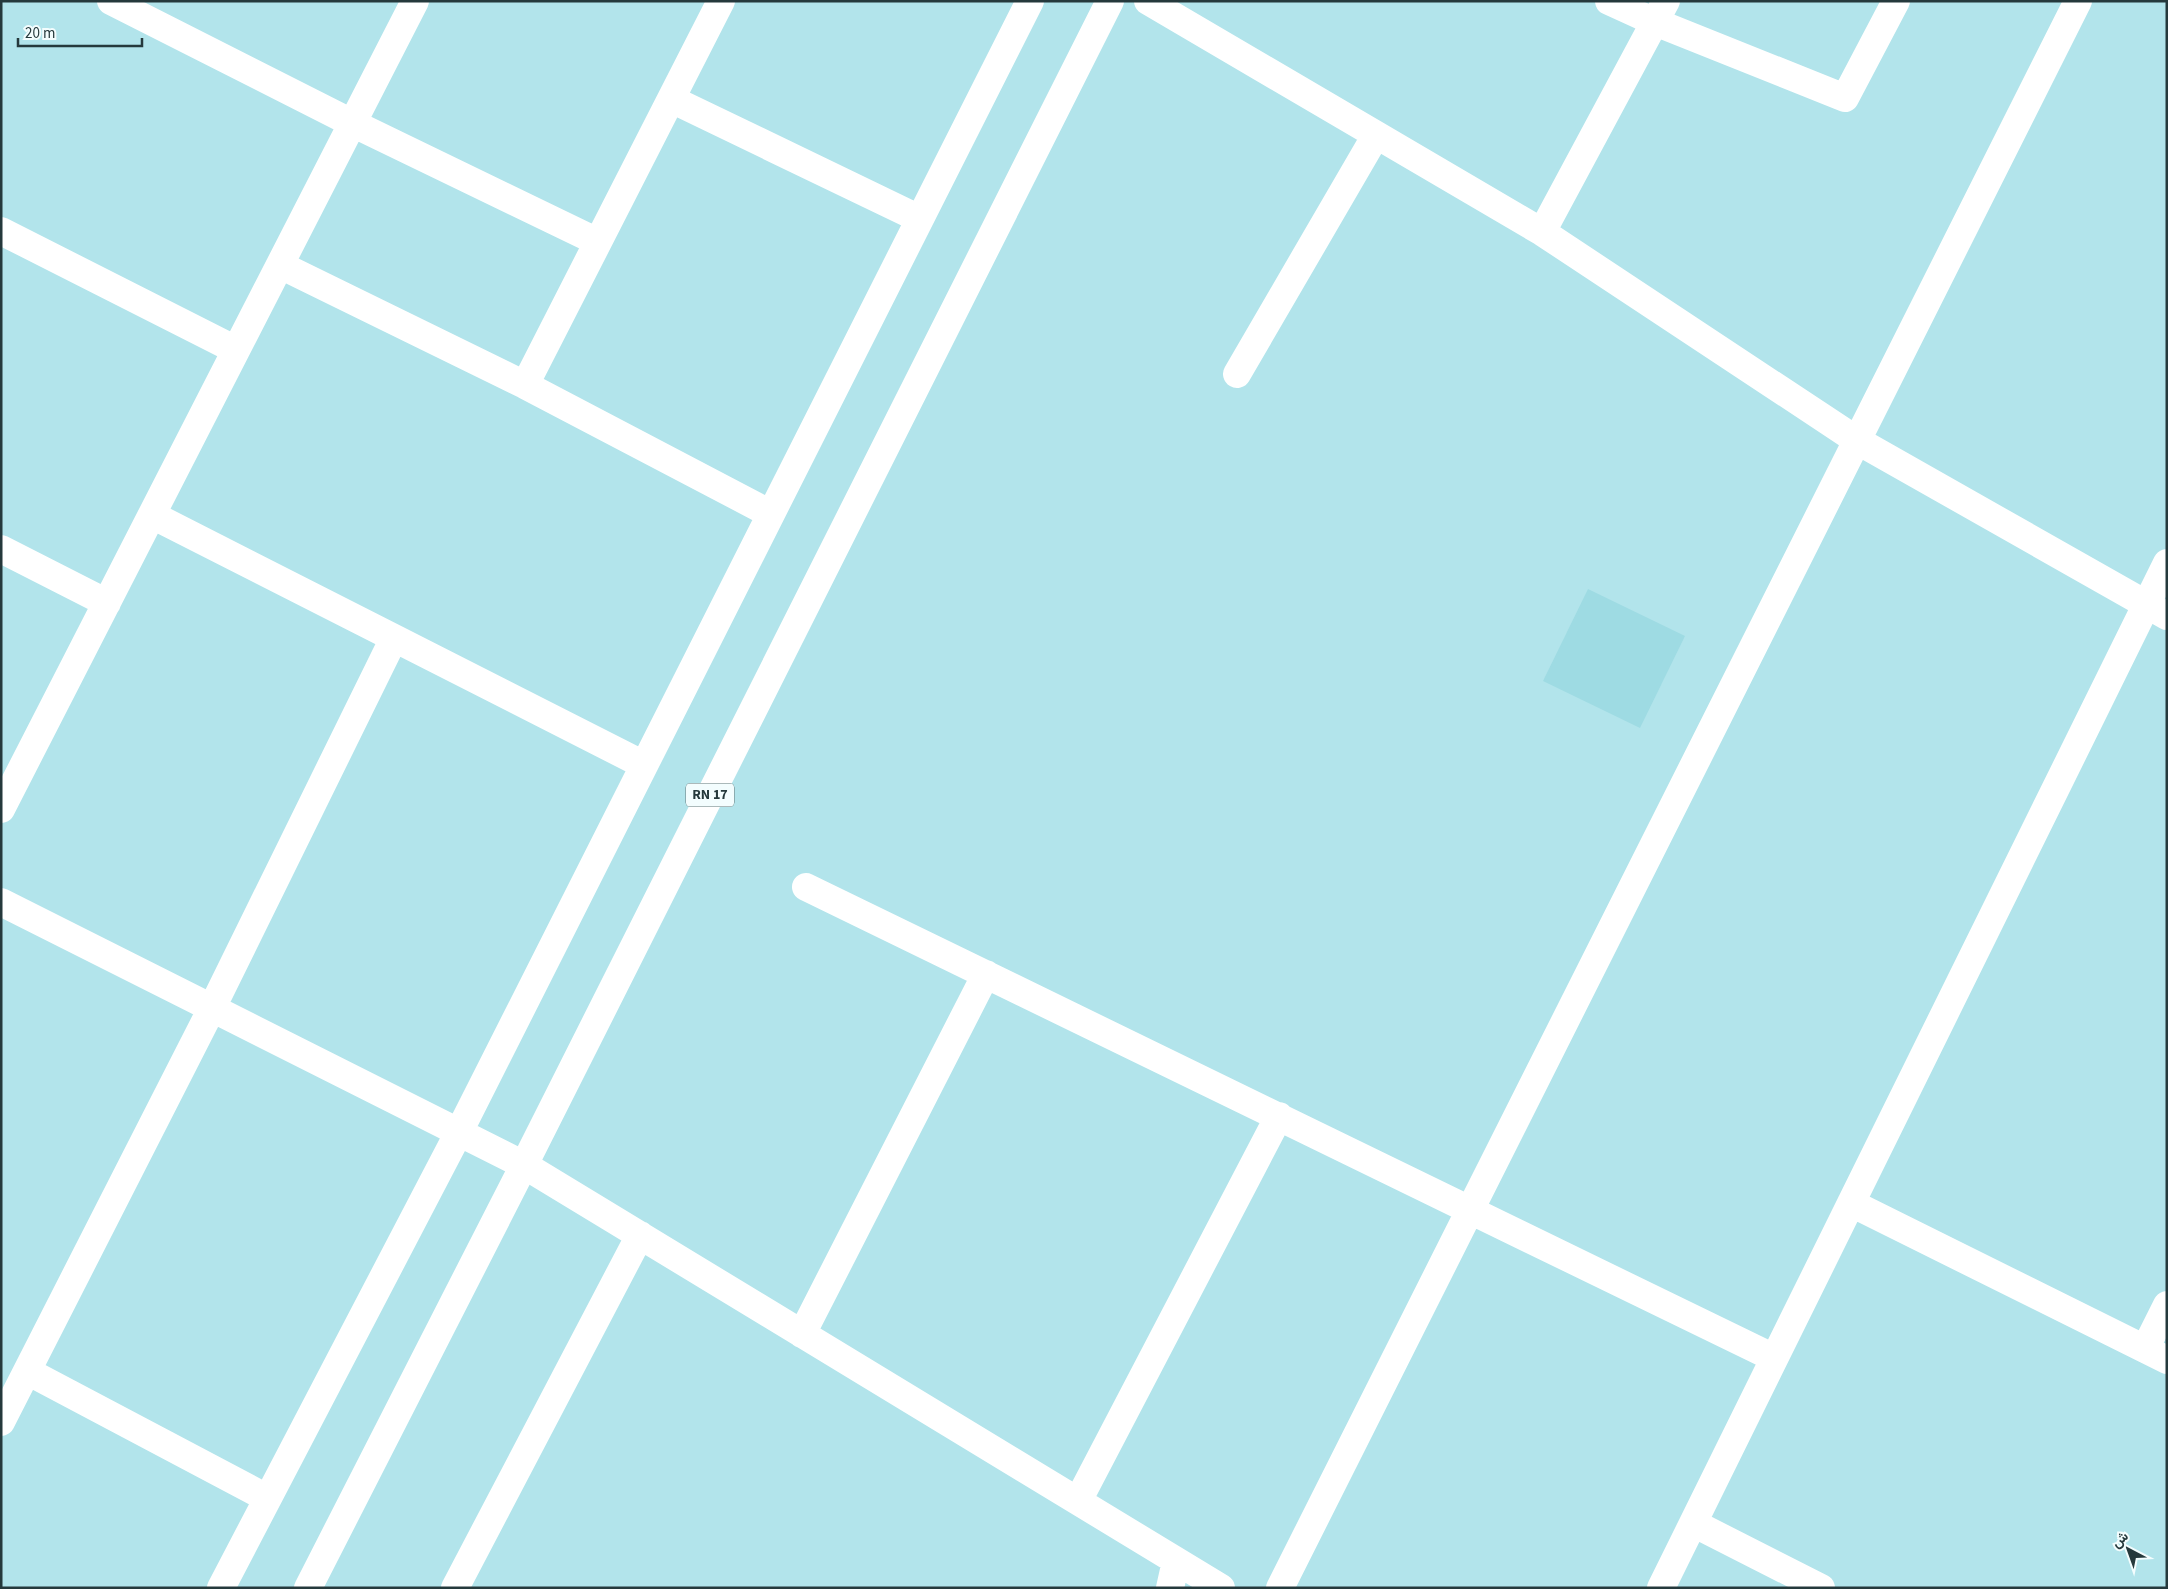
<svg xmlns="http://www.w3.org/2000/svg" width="2168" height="1589" font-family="'Source Sans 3',Vazirmatn,sans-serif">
	<rect width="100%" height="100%" fill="#b2e4eb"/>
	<path fill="#9edbe3" d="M1588,589L1685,636L1640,728L1543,681Z"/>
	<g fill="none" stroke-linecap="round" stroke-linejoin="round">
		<path stroke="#fff" stroke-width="28" d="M111,1L352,123L598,242
			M1148,1L1542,232L1858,441L2167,616
			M1609,1L1655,22L1845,98L1896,1
			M671,99L920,219
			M1,231L236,350
			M1542,232L1666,1
			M280,265L525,385L771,514
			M1237,374L1376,135
			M525,385L721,1
			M152,515L644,765
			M1,549L107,603
			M1,809L415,1
			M806,887L1774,1358
			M1,902L524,1165L1221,1588
			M1851,1203L2167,1360
			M802,1334L986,974
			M2145,1349L2167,1305
			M27,1371L267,1498
			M1,1422L212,1008L394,638
			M1078,1501L1279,1116
			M1693,1523L1821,1588
			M221,1588L459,1132L1030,1
			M455,1588L640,1235
			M1170,1588L1176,1561
			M1280,1588L2078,1
			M1661,1588L2167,563"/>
		<path stroke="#fff" stroke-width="28" d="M308,1588L524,1165L1110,1"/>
	</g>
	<g text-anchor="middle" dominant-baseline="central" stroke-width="4" stroke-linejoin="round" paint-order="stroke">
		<rect fill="#f3fdfe" stroke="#637476" stroke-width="1" x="686" y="783.5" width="48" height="23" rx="4"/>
		<g font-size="14" font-weight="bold" fill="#25393c">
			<text x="710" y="795">RN 17</text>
		</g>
	</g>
	<rect width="2168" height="1589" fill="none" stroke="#25393c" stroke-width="5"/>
	<g transform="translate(2128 1549) rotate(319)" stroke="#f3fdfe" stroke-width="4" paint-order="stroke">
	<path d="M0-4L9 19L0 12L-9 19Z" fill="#25393c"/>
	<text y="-8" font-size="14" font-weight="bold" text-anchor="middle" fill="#25393c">ش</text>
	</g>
	<path d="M18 38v8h124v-8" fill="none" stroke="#25393c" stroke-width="2.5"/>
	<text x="25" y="38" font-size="15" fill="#25393c" stroke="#f3fdfe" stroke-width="4" paint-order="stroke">20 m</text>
</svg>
